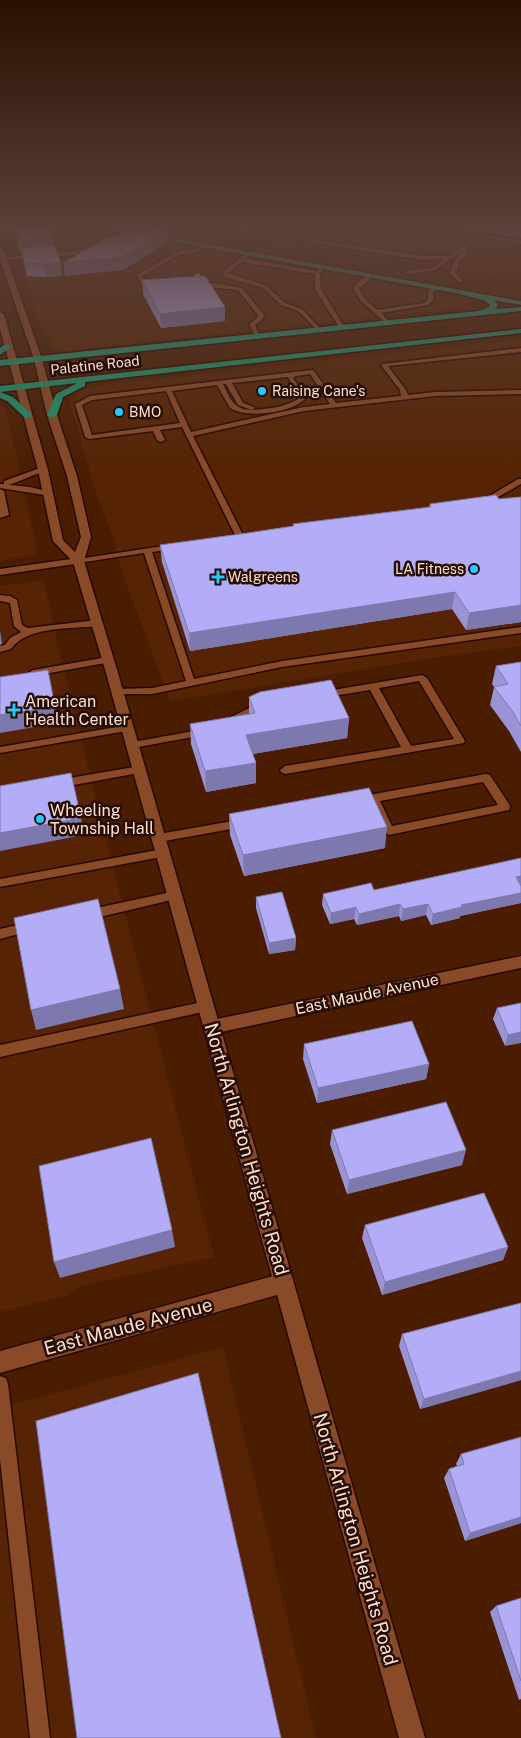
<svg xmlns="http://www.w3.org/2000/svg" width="521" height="1738" font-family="'Public Sans',sans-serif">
	<rect width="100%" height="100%" fill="#4a1d01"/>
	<path fill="#562404" d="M12,228H85L471,300L470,307L64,351L54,349L37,318Z
		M193,228H521V282L427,265Z
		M521,339V646L438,657L170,701L122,572L114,540L93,484L70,402L81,391L93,386Z
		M0,406L6,408L38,555L0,561Z
		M44,580L58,645L115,875L214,1257L81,1286L64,1296L0,1312V586Z
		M223,1347L316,1738H0V1408Z"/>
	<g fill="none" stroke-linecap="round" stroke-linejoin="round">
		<defs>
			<path id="service" d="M48,228H55L40,233H0V229L33,230Z
				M224,228H235L422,256H449L476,236L433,228L521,240V244L481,237L466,248L468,253L460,262L456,273L463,281L460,283L450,273L454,261L462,251L436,270L407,274L405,271L432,268L445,259L422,260Z
				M208,245L213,246L190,254H181L142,276L147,285L155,288V290L143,287L136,275L178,251L190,250Z
				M96,247L98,250L74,255L3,260L0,258L74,251Z
				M248,252L253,253L246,259L317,271L320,268H324L320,275L321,289L345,328L344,329H340L315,289V274L242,262L228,273L267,286L285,303L302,309L321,329V331L319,332L298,311L281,305L263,288L224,277L223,272Z
				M369,274L374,275L359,289L365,299L377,310L424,303L428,299V292L434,286L439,287L433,293L434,299L428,305L381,313L391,323L388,325L361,301L353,289L357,283Z
				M196,283H213L242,288L264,315L262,320L255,325L260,337H256L249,324L257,318L258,315L238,290L194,286Z
				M521,348V352L388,366L406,390L408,395L435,392L521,390V394L435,396L304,411L193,436L244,537L240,539L236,537L182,427L160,430L165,440L161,442L157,440L153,431L89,439L85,437L75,404L90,396L312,370L314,371L336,403L401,396L400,390L381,365L382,364ZM310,374L330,404L304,407L191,432L172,391L217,385L230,408C247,419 292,413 306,398L293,378L296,376ZM288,377L299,398C288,407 267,409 252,410L255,408L254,407L243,403L232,383ZM223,384H226L238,405L252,410C234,410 230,399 223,384ZM166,391L180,423L92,435L82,405L92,400Z
				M40,468L47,470L9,485L30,487L51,492V496L0,488V484H4V481Z
				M518,479H521V484L486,504L479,502Z
				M0,489L4,491L9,515L0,518Z
				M176,544H179V548L152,552L194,679L282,661L521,627V633L282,667L152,694H114L112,692L117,689L152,688L186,681L144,553L78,563L74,561L78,559Z
				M0,595L10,596L17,600L22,625L28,628L97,620L101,623L97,626C71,629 27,626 11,649L0,652V646L5,645L10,638L21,632L14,626L10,603L0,601Z
				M108,657L111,658V662L33,676L28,673L33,670Z
				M422,675L427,678L465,741L464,743L285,774L281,772L280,770L285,766L401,747L370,690L321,698L316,695L321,692ZM419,681L454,739L411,746L379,688Z
				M261,702L266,705L264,707L229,724H223L221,722Z
				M128,725L133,728L132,730L0,753V747Z
				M205,729L210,732L209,734L133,748L128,745L133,742Z
				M140,766L145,770L144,772L58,788L53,784L58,780Z
				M486,774L490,775L509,804L510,807L509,810L389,835L384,831L371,802L360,805L355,801L356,798L374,794ZM483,782L498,805L392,826L380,801Z
				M244,819L249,823L248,826L159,842L154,838L159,834Z
				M163,849L169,853L167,856L0,887V879Z
				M176,891L180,892L182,895L180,898L87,920L83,918L81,915L83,912L87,910Z
				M30,922L34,924L36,927L34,930L0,939V929Z
				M207,1001L211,1002L213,1006L211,1010L207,1011L0,1057V1045Z
				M0,1376L6,1378L8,1384L50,1738H30L0,1459Z"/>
			<path id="minor" d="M78,558L84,561L82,563L0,575V569Z
				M521,956V968L212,1034L206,1032L203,1027L206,1022L212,1020Z
				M284,1273L291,1276L294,1283L291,1290L284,1293L0,1373V1351Z"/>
			<path id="secondary" d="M0,248L4,250L42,359L57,415L77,476L91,537L84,561L118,673L425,1738H399L106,673L73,562L53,541L38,470L0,329V312L4,314L48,470L63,540L75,552L81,537L67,476L47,415L34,359L0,260Z"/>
			<path id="primary" d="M106,228H119L521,301V305L109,230Z"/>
			<path id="trunk" d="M460,290L491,297L498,304L496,309L521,307V311L0,366V360L479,311L489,307L490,305L485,301L460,294Z
				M521,329V333L85,382V386L63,397L57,415L52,418L47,415L56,394L77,383L0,392V386Z
				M5,344L12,346L0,355V348Z
				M0,392L13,397L31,414V418H25L7,401L0,398Z"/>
		</defs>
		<use href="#service" stroke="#280900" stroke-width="3"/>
		<use href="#minor" stroke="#280900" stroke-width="3"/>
		<use href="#secondary" stroke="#280900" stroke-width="3"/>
		<use href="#primary" stroke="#280900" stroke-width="3"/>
		<use href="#trunk" stroke="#280900" stroke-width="3"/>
		<use href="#service" fill="#894a27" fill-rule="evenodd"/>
		<use href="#minor" fill="#894a27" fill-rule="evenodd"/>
		<use href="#secondary" fill="#894a27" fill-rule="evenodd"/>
		<use href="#primary" fill="#37815b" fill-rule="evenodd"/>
		<use href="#trunk" fill="#1c946c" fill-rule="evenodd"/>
	</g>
	<path fill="#9a94d4" d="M15,228H48L62,276L46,277L27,276L22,254H21L16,235Z
		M460,228H521V238Z
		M200,276L225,321L161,328L143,294L142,280Z
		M521,497V622L466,630L452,609L190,651L162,562L160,545L248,533L293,526V524L429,507L430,504L499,499Z
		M521,662V752L509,731L490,705L494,687L492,684L496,666Z
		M249,697L349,718L347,738L253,754L256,763V783L206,792L191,744L190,724L249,714Z
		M229,814L385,848L244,876L230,835Z
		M374,890L521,903L460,916V918L431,925L426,915L401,921L399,916L357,925L354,919L330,924L322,905L323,894Z
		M256,897L296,938L295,950L269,954L256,908Z
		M521,1003L505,1046L493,1019L497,1008Z
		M304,1044L429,1064L426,1079L317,1103L303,1059Z
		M332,1130L462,1165L347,1194L330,1144Z
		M365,1225L508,1247L503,1260L382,1295L362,1238Z
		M521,1303V1380L420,1409L399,1346L402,1334Z
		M461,1454L521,1523L465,1541L444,1478L449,1469L457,1466L456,1464Z
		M521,1598V1699L519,1700L490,1612L496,1606Z"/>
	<path fill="#7d78ad" d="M167,230L168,243L123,270L65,276L63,263Z
		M52,238L53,250L21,248L22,254H21L19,241Z
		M61,263L62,276L46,277L44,264Z
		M225,307V321L161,328L160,314Z
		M455,592L452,609L190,651L189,633Z
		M521,605V622L466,630L469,613Z
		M0,630L2,644L0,645Z
		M55,707L58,723L0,733V715Z
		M349,718L347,738L246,755V735Z
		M256,763V783L206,792L205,771Z
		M81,818L84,835L0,851V833Z
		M387,827L385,848L244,876L243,855Z
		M521,876V886L516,877Z
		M521,893V903L460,916V918L431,925L433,914L461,905Z
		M400,904L399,916L357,925L359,914Z
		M428,904L426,915L401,921L403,909Z
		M356,907L354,919L330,924L331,913Z
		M296,938L295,950L269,954V943Z
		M120,989L124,1009L36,1030L31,1010Z
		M521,1032V1043L505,1046L508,1035Z
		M429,1064L426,1079L317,1103L318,1088Z
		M466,1150L462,1165L347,1194L349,1180Z
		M172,1230L175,1247L60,1278L54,1262Z
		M508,1247L503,1260L382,1295L385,1282Z
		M521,1371V1380L420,1409L424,1399Z
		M521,1517V1523L465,1541L470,1533Z"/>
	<path fill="#b3acf7" stroke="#7d78ad" d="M16,228H48L52,238L19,241Z
		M157,228L167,230L122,257L63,263L105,239Z
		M54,245L61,263L44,264L25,263L21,248Z
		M198,273L200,276L192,277Z
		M205,276L225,307L160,314L142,280Z
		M496,495L499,499L521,497V605L469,613L455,592L189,633L160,545L248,533L294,526L293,524L431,507L430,504Z
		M521,662V726L513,712L494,687L508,684L496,666Z
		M48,670L55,707L0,715V677Z
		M331,680L349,718L246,735L256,763L205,771L190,724L255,713L249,697L260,692Z
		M71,773L81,818L0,833V786Z
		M369,788L387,827L243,855L229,814Z
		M521,858V876L516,877L521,886V893L461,905L462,907L433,914L428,904L403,909L400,904L359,914L356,907L331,913L323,894L371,883L374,890Z
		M282,892L296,938L269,943L256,897Z
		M98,899L120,989L31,1010L14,918Z
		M521,1003V1032L508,1035L497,1008Z
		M412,1021L429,1064L318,1088L304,1044Z
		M446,1102L466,1150L349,1180L332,1130Z
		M151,1138L172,1230L54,1262L39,1166Z
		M484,1193L508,1247L385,1282L365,1225Z
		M521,1303V1371L424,1399L402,1334Z
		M198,1373L281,1738H77L36,1421Z
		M521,1437V1517L470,1533L449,1469L464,1464L461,1454Z
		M521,1598V1681L496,1606Z"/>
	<linearGradient id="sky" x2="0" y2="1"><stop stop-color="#291001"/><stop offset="0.48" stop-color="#5a4038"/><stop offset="1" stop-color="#5a4038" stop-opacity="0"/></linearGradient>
	<rect width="521" height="471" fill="url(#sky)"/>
	<g fill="#29c8ff" stroke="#250c01" stroke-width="2">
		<circle cx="262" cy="391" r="5"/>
		<circle cx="119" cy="412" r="5"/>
		<circle cx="474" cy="569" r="5"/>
		<path d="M215.5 569.5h5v5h5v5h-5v5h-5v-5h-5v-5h5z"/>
		<path d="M11.5 702.5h5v5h5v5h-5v5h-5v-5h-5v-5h5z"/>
		<circle cx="40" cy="819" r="5"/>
	</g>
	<g text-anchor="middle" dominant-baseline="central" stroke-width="5" stroke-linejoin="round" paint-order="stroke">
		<g font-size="14" fill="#fedfd0" stroke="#250c01">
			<text transform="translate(95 365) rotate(-6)">Palatine Road</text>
		</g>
		<g font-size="14" fill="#fedfd0" stroke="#250c01" text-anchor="start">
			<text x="272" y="391">Raising Cane's</text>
			<text x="129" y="412">BMO</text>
			<text x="464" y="569" text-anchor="end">LA Fitness</text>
			<text x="228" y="577">Walgreens</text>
		</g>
		<g font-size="16" fill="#fedfd0" stroke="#250c01" text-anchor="start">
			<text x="25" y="701">American<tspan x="25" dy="18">Health Center</tspan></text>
			<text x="50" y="810">Wheeling<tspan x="50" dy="18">Township Hall</tspan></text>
		</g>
		<g font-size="16" fill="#fedfd0" stroke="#250c01">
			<text transform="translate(367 994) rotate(-12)">East Maude Avenue</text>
		</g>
		<g font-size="19" fill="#fedfd0" stroke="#250c01">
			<text transform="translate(247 1149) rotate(74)">North Arlington Heights Road</text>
			<text transform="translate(128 1326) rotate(-15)">East Maude Avenue</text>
			<text transform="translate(356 1539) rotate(74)">North Arlington Heights Road</text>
		</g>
	</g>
</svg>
